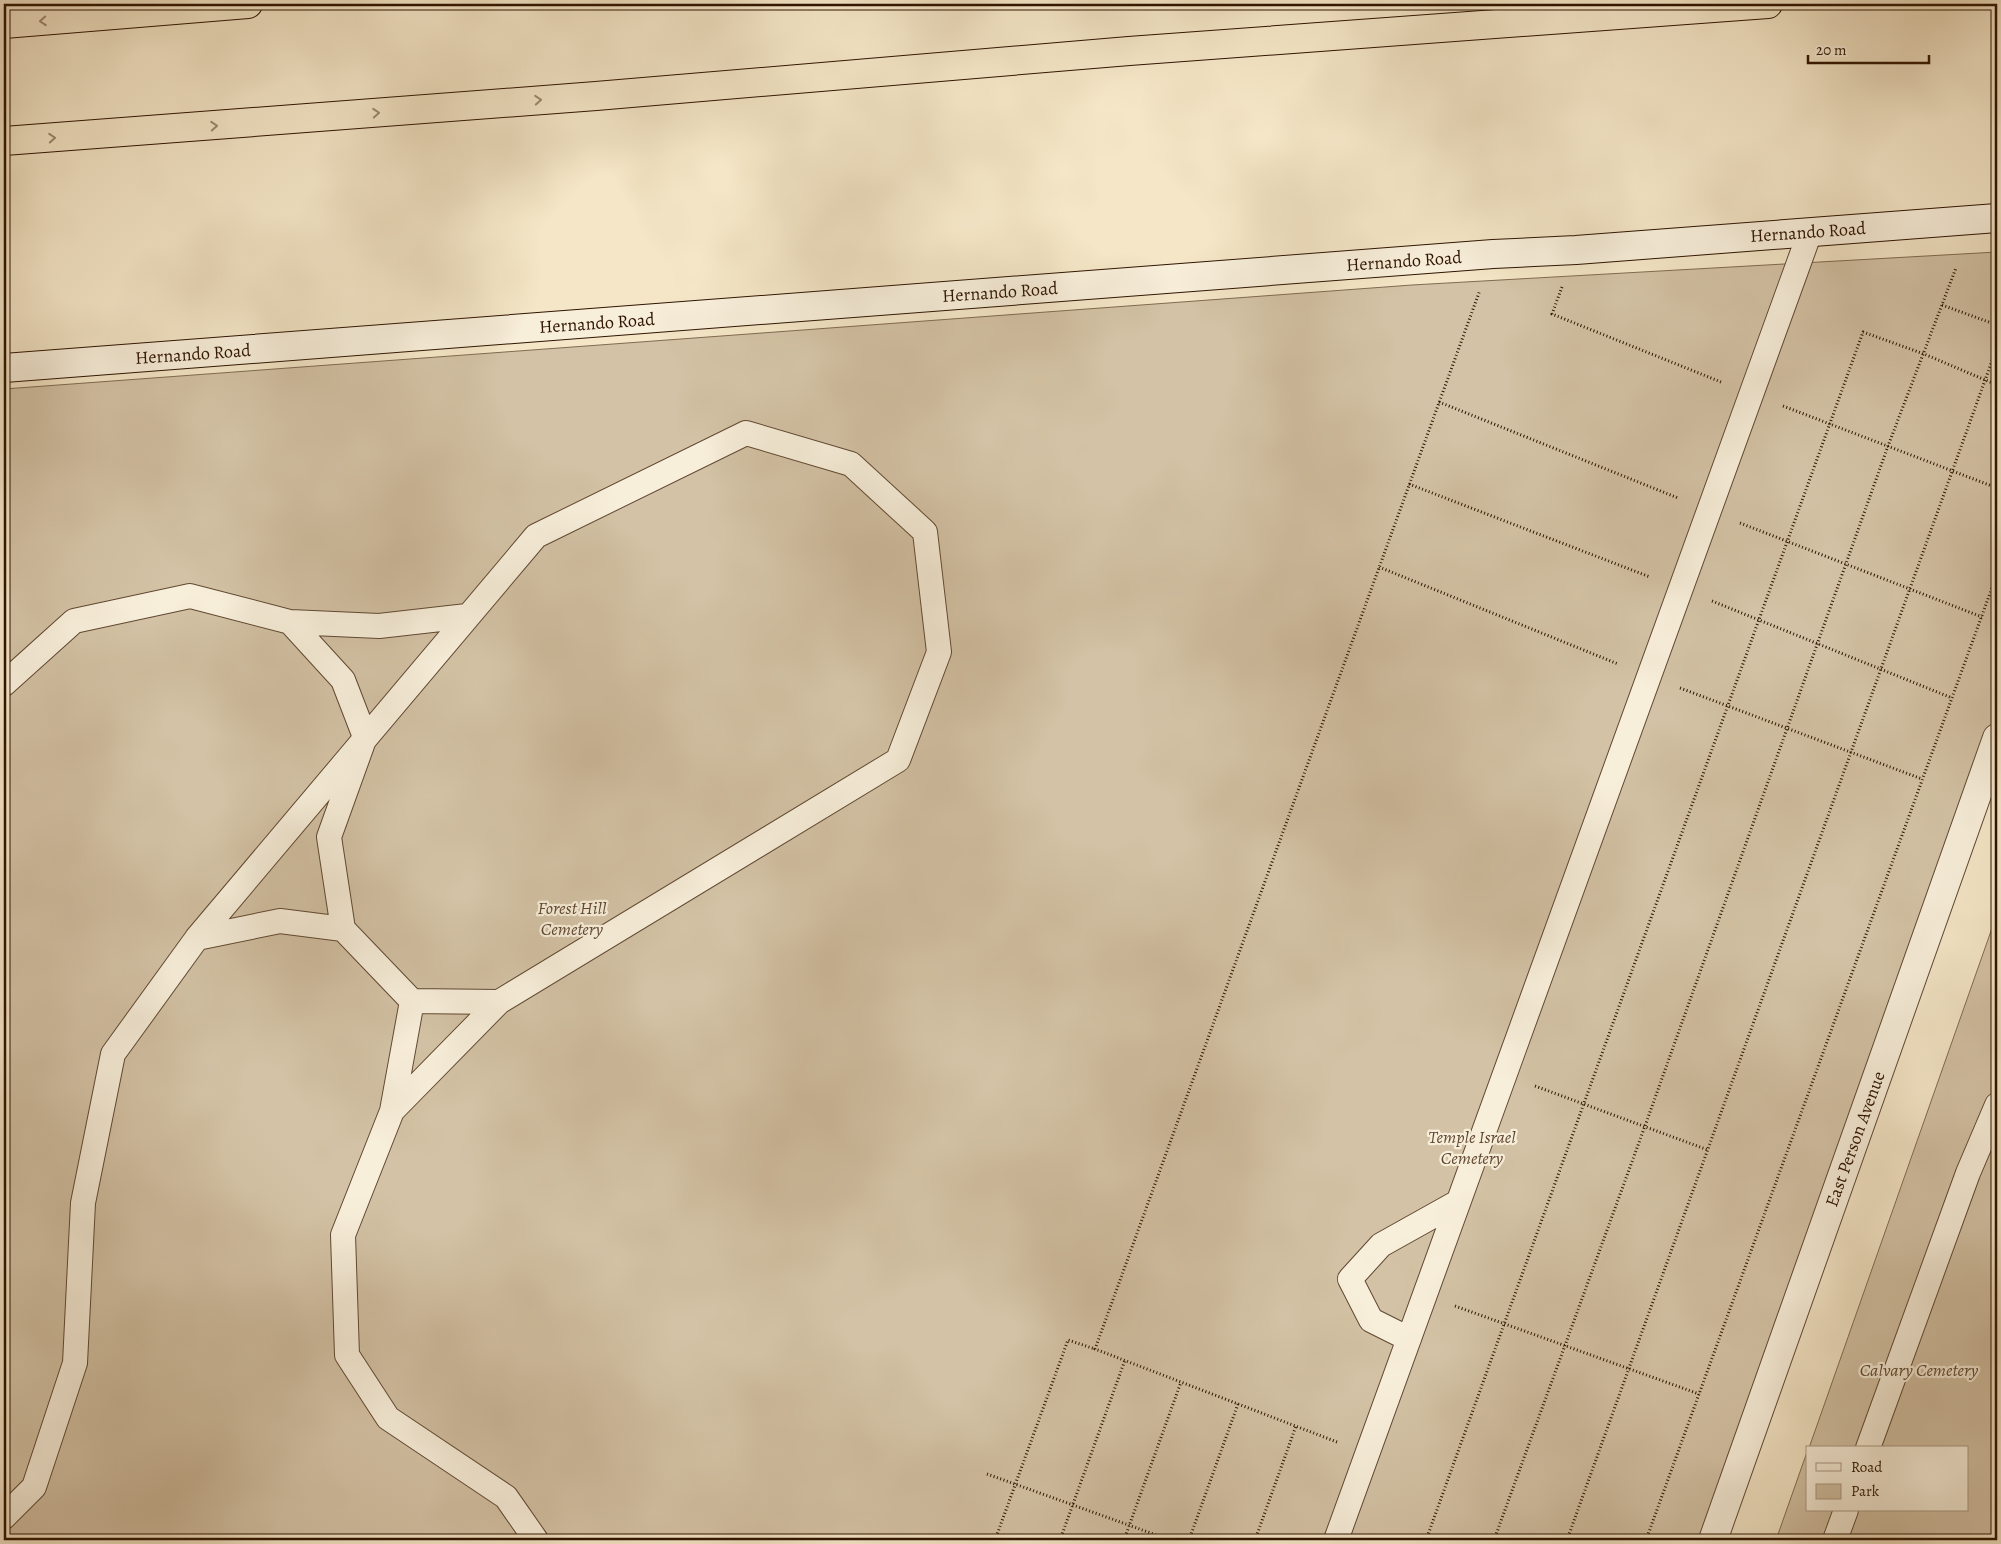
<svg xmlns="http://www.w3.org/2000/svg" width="2001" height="1544" font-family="Alegreya,serif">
	<rect width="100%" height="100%" fill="#f4e6c7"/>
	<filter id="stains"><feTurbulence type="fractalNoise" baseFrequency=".004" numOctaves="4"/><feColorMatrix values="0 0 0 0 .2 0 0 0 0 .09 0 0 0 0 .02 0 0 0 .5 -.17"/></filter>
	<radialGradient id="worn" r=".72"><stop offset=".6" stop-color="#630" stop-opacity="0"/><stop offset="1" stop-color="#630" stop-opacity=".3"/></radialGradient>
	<path fill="#d3c2a5" stroke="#816b52" d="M1997,252V742L1704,1540H4V389L1412,285Z
		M1997,914V1540H1776L1807,1452V1510H1967V1448H1809Z"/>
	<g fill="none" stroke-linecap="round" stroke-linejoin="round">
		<defs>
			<path id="lane" d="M290,622L379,626L467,616
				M4,684L74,621L190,596L290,622L343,680L365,737L329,837L343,929
				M197,938L280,921L343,929L412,1001L392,1111
				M412,1001L499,1002
				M1409,1339L1371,1320L1350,1279L1381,1245L1458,1202
				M1868,1448L1968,1173L1997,1105
				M4,1517L34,1487L75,1363L83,1203L113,1054L197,938L536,536L746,433L851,464L925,532L939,652L898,760L499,1002L392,1111L343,1235L347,1355L388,1418L506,1497L536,1540
				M1336,1540L1810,232
				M1835,1540L1846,1510"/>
			<path id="street" d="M1713,1540L1997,738"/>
			<path id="secondary" d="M4,368L1493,254L1576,250L1997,218"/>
			<path id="highway" d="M4,24L248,4
				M4,141L596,96L1129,51L1768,4"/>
		</defs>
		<use href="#lane" stroke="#604832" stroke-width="26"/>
		<use href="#street" stroke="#604832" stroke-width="30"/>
		<use href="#secondary" stroke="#2f1400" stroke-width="30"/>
		<use href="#highway" stroke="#2f1400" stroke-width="30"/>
		<path stroke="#2f1400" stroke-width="3" stroke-dasharray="1 2.5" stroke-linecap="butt" d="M1562,287L1552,314L1721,382
			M1942,305L1997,325
			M1439,402L1678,498
			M1783,406L1997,488
			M1409,484L1650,577
			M1740,523L1982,617
			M1379,567L1618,664
			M1712,601L1952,698
			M1680,688L1922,779
			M1535,1086L1708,1150
			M1455,1306L1699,1394
			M1337,1442L1095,1349L1480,290
			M987,1474L1170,1540
			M995,1540L1068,1340L1095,1349
			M1060,1540L1125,1360
			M1124,1540L1181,1382
			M1189,1540L1238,1404
			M1255,1540L1296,1426
			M1426,1540L1863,332L1924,354L1997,385
			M1494,1540L1645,1126L1888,446L1956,268
			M1567,1540L1997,347
			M1646,1540L1997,574"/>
		<use href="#lane" stroke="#f8efdb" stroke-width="24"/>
		<use href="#street" stroke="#f8efdb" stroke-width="28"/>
		<use href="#secondary" stroke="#f8efdb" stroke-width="28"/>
		<use href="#highway" stroke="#f4e6c7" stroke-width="28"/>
	</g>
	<defs><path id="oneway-chevron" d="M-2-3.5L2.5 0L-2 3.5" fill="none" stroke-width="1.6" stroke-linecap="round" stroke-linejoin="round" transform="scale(1.25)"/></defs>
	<g stroke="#9b886d">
		<use href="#oneway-chevron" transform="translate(43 21) rotate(176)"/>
		<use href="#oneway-chevron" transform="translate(538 100) rotate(-4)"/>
		<use href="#oneway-chevron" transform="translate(376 113) rotate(-4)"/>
		<use href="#oneway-chevron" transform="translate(214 126) rotate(-4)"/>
		<use href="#oneway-chevron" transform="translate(52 138) rotate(-4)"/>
	</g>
	<g text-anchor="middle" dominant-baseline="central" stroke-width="4.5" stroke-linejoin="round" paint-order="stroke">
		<g font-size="18" fill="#2f1400" stroke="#f8efdb">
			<text transform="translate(1808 232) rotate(-4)">Hernando Road</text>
			<text transform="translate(1404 261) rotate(-4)">Hernando Road</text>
			<text transform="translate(1000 292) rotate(-4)">Hernando Road</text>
			<text transform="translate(597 323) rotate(-4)">Hernando Road</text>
			<text transform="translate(193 354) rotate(-4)">Hernando Road</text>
			<text transform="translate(1855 1139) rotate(-70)">East Person Avenue</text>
		</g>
		<g font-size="18" font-style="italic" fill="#604832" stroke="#f8efdb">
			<text x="572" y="908">Forest Hill<tspan x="572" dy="21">Cemetery</tspan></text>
			<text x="1472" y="1137">Temple Israel<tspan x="1472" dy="21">Cemetery</tspan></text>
			<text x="1919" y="1370">Calvary Cemetery</text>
		</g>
	</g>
	<rect width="2001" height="1544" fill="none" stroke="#f4e6c7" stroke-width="20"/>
	<rect x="5" y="5" width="1991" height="1534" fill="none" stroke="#2f1400" stroke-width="2.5"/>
	<rect x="10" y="10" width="1981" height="1524" fill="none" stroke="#2f1400"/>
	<rect x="1806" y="1446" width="162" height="65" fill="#f8efdb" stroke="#a89783"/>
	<rect x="1816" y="1463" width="25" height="8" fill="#f8efdb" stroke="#a89783"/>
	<text x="1851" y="1472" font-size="15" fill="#2f1400">Road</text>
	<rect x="1816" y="1484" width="25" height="15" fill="#d3c2a5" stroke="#a89783"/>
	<text x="1851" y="1496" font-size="15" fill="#2f1400">Park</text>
	<path d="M1808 55v8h121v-8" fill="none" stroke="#2f1400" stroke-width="2.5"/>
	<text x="1816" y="55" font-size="15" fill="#2f1400" stroke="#f8efdb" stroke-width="4" paint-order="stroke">20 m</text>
	<rect width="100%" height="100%" filter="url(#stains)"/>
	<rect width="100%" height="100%" fill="url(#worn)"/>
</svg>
